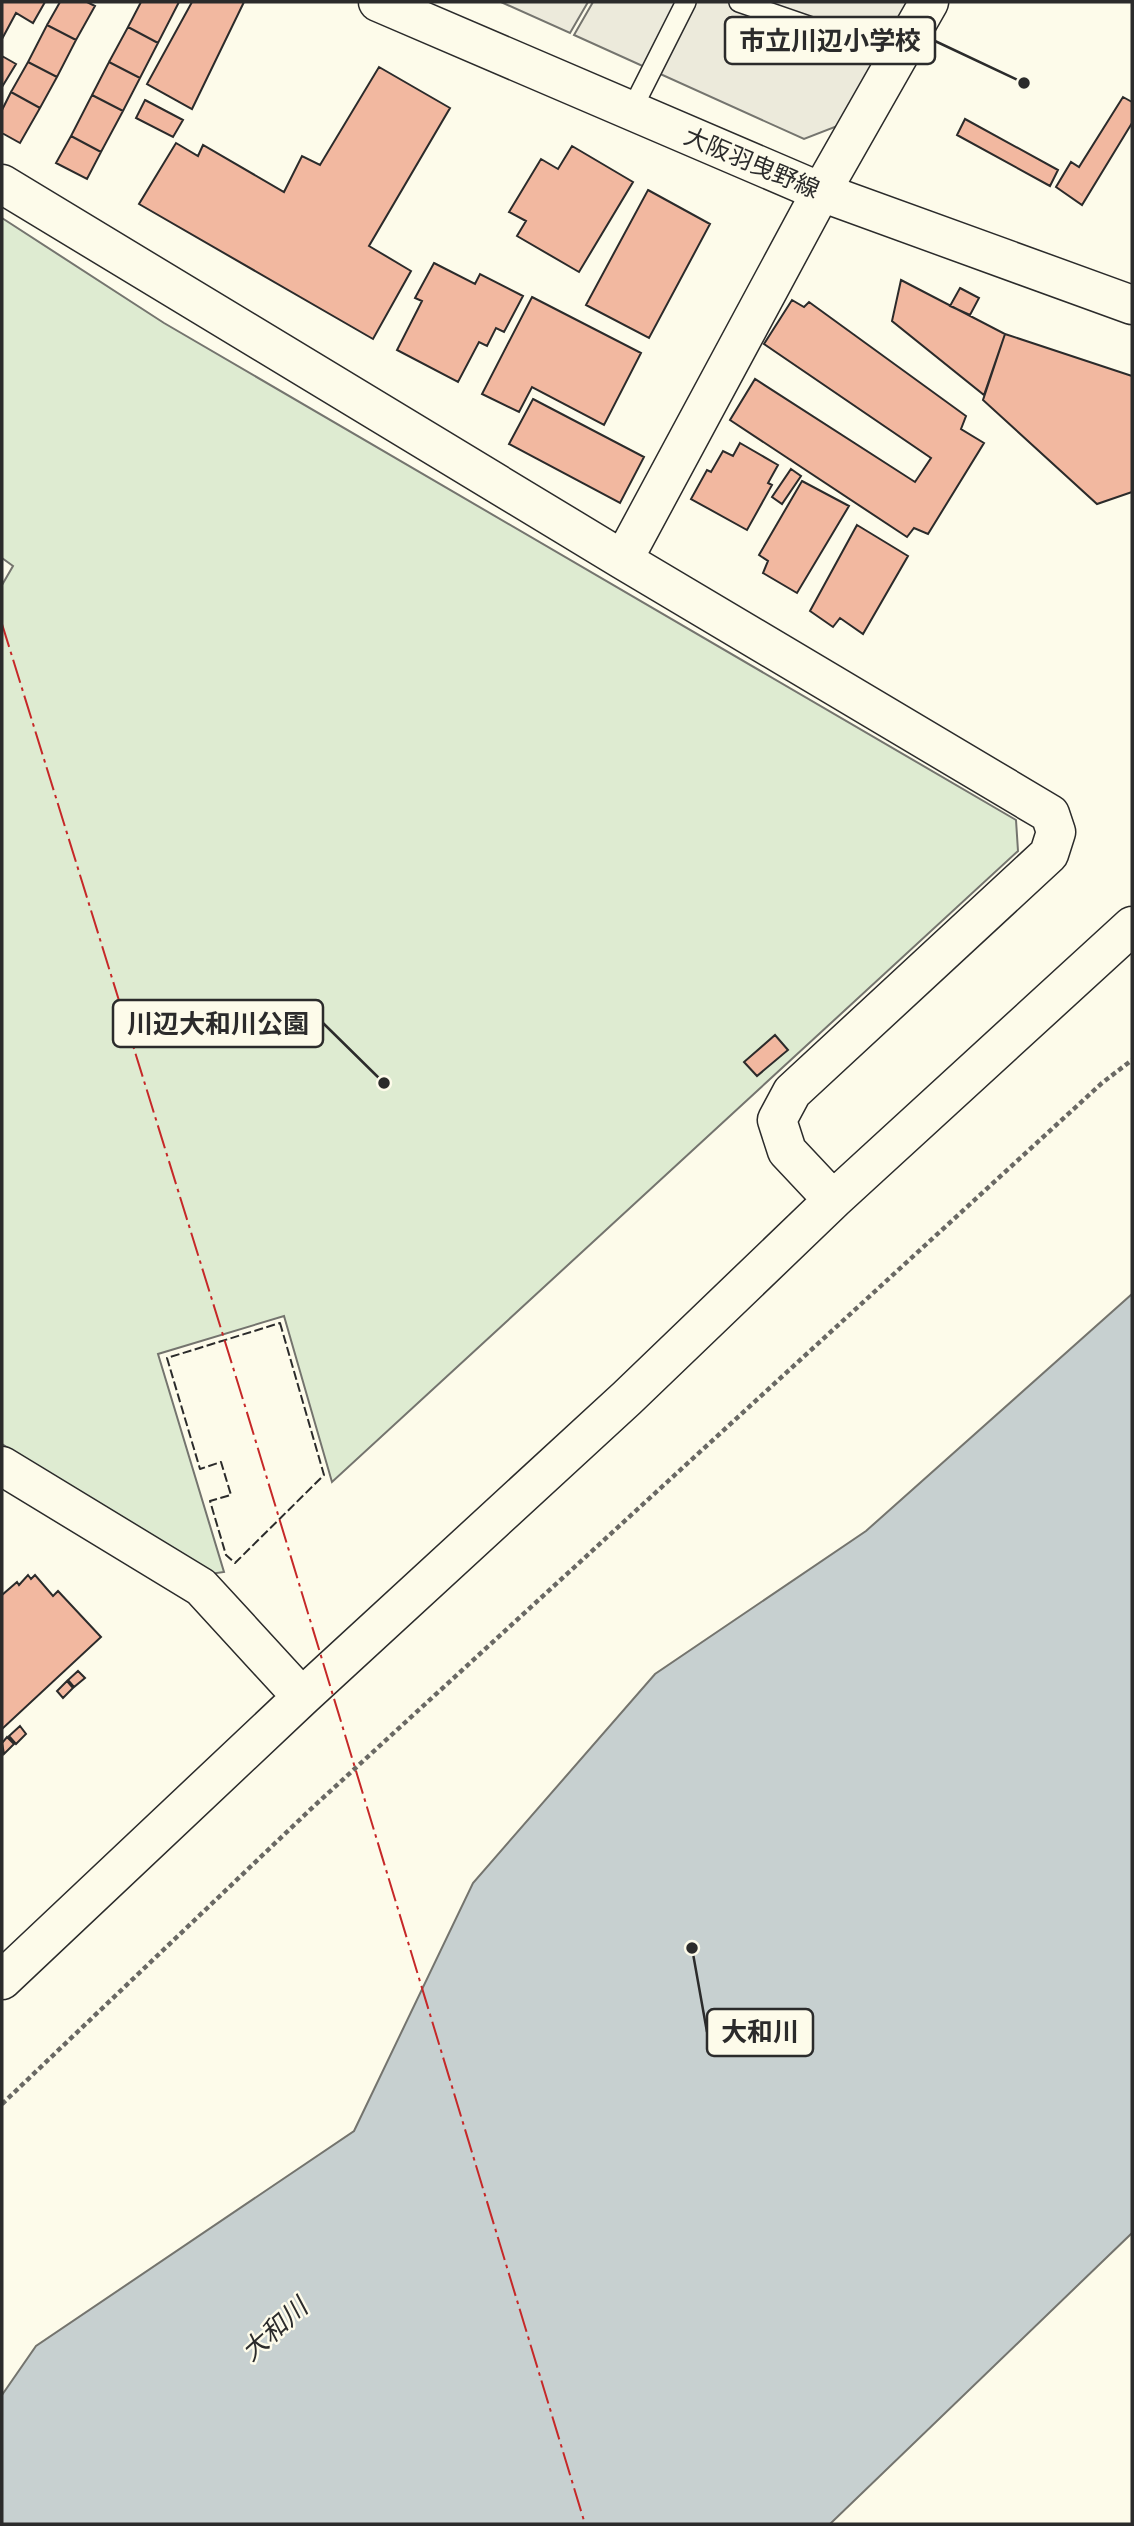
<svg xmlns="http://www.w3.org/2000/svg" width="1134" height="2526" font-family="'Archivo Narrow','Noto Sans JP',sans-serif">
	<rect width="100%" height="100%" fill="#fdfbea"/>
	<path fill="#deebd1" stroke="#74746e" stroke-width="2" d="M2,218L164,323L1016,820L1018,851L332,1482L284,1316L158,1354L224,1572L210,1574L2,1444V585L13,566L2,558Z"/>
	<path fill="#eceadb" stroke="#74746e" stroke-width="2" d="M501,2H588L570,33Z
		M593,2H910L840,125L804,139L574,35Z"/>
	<path fill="#c7d0d0" stroke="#74746e" stroke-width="2" d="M1132,1294V2233L830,2524H2V2395L36,2346L354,2131L473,1883L655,1674L866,1531Z"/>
	<path fill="#f2b8a0" stroke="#2b2b2b" stroke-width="2" d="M2,2H45L33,23L16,13L2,39Z
		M60,2H87L95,6L76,40L47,25Z
		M141,2H179L158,43L128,27Z
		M192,2H244L192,109L147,84Z
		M47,25L76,40L57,77L28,62Z
		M128,27L158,43L140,78L109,62Z
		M2,56L16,64L2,87Z
		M28,62L57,77L40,108L11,92Z
		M109,62L140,78L123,111L92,95Z
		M379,67L450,108L369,246L411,271L373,339L139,204L176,143L198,156L203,145L284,192L302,156L320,165Z
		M11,92L40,108L20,143L2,133V110Z
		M92,95L123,111L101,152L71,136Z
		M1123,97L1132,102V123L1082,205L1056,187L1071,162L1079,167Z
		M145,100L183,120L173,137L136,118Z
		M965,119L1058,170L1050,186L957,135Z
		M71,136L101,152L87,179L56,163Z
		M572,146L633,182L579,272L517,236L526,221L509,212L541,159L558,169Z
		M648,190L710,224L649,338L586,305Z
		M434,263L475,284L480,274L523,296L504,332L496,328L487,346L479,342L458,382L397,350L422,301L415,298Z
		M901,280L1005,334L984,395L892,321Z
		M960,288L979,298L970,315L950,306Z
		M532,297L641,353L604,425L532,387L519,412L482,394Z
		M792,300L804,307L809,302L966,416L961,429L984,443L928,534L914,528L907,537L730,420L755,379L915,482L931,458L764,344Z
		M1005,334L1132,376V492L1097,504L983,400Z
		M533,399L644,457L620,503L509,444Z
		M740,443L778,465L768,483L772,485L747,530L691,499L707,470L711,472L723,451L733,456Z
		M791,469L801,476L782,504L772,497Z
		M802,481L849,506L797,593L763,573L768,561L759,555Z
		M857,525L908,556L863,634L840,618L833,627L810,611Z
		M775,1035L788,1050L757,1076L744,1062Z
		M28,1575L31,1579L35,1575L53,1596L58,1591L101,1637L2,1729V1595L17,1582L19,1585Z
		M78,1671L85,1678L74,1687L68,1680Z
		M67,1681L73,1688L63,1698L57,1691Z
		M20,1726L26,1734L16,1744L9,1736Z
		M7,1737L14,1744L4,1754L2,1743Z"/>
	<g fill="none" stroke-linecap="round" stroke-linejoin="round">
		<defs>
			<path id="lane" d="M739,2L898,57
				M631,111L686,2"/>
			<path id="street" d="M2,184L623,560L1050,814L1056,832L1049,854L792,1092L777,1120L787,1151L833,1200
				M623,560L821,192L929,2
				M2,1466L201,1587L302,1697
				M2,1980L302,1697L627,1398L833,1200L1132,926"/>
			<path id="secondary" d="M378,2L821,192L1132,305"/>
		</defs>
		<use href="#lane" stroke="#2b2b2b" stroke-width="22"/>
		<use href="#street" stroke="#2b2b2b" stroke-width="41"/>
		<use href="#secondary" stroke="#2b2b2b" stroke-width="41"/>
		<path stroke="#6a6964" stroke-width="4.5" stroke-dasharray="5 3.5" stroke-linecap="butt" d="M2,2104L313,1807L1102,1083L1132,1060"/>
		<use href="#lane" stroke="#fdfbea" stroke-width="19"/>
		<use href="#street" stroke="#fdfbea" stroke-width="38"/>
		<use href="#secondary" stroke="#fdfbea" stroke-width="38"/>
		<path stroke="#2b2b2b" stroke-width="2" stroke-dasharray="9 3.5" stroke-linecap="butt" d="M280,1323L324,1475L235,1563L226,1555L210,1501L231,1495L221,1462L200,1469L167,1358Z"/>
		<path stroke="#c62828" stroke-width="2" stroke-dasharray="24 5 3.5 5" stroke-linecap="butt" d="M2,624L245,1406L585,2524"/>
	</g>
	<g text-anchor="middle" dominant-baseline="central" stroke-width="5" stroke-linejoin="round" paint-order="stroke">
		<g font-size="24" fill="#2b2b2b" stroke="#fdfbea">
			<text transform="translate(752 162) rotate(23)">大阪羽曳野線</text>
		</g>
		<g font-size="26" font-style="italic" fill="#2b2b2b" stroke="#fdfbea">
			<text transform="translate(274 2329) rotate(-42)">大和川</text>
		</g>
	</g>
	<path fill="none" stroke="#2b2b2b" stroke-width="2.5" d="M1024 83L935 41M384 1083L323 1023M692 1948L707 2032"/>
	<g fill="#2b2b2b" stroke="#fdfbea" stroke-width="2.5">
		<circle cx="1024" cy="83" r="7"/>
		<circle cx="384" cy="1083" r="7"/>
		<circle cx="692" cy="1948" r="7"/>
	</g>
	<g fill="#fdfbea" stroke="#2b2b2b" stroke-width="2.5">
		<rect x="725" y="17" width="210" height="47" rx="7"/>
		<rect x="113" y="1000" width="210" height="47" rx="7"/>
		<rect x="707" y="2009" width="106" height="47" rx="7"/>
	</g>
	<g font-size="26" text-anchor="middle" font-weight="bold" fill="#2b2b2b">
		<text x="830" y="50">市立川辺小学校</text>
		<text x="218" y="1033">川辺大和川公園</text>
		<text x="760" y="2041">大和川</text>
	</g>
	<rect width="1134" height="2526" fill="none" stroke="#2b2b2b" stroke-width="7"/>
</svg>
